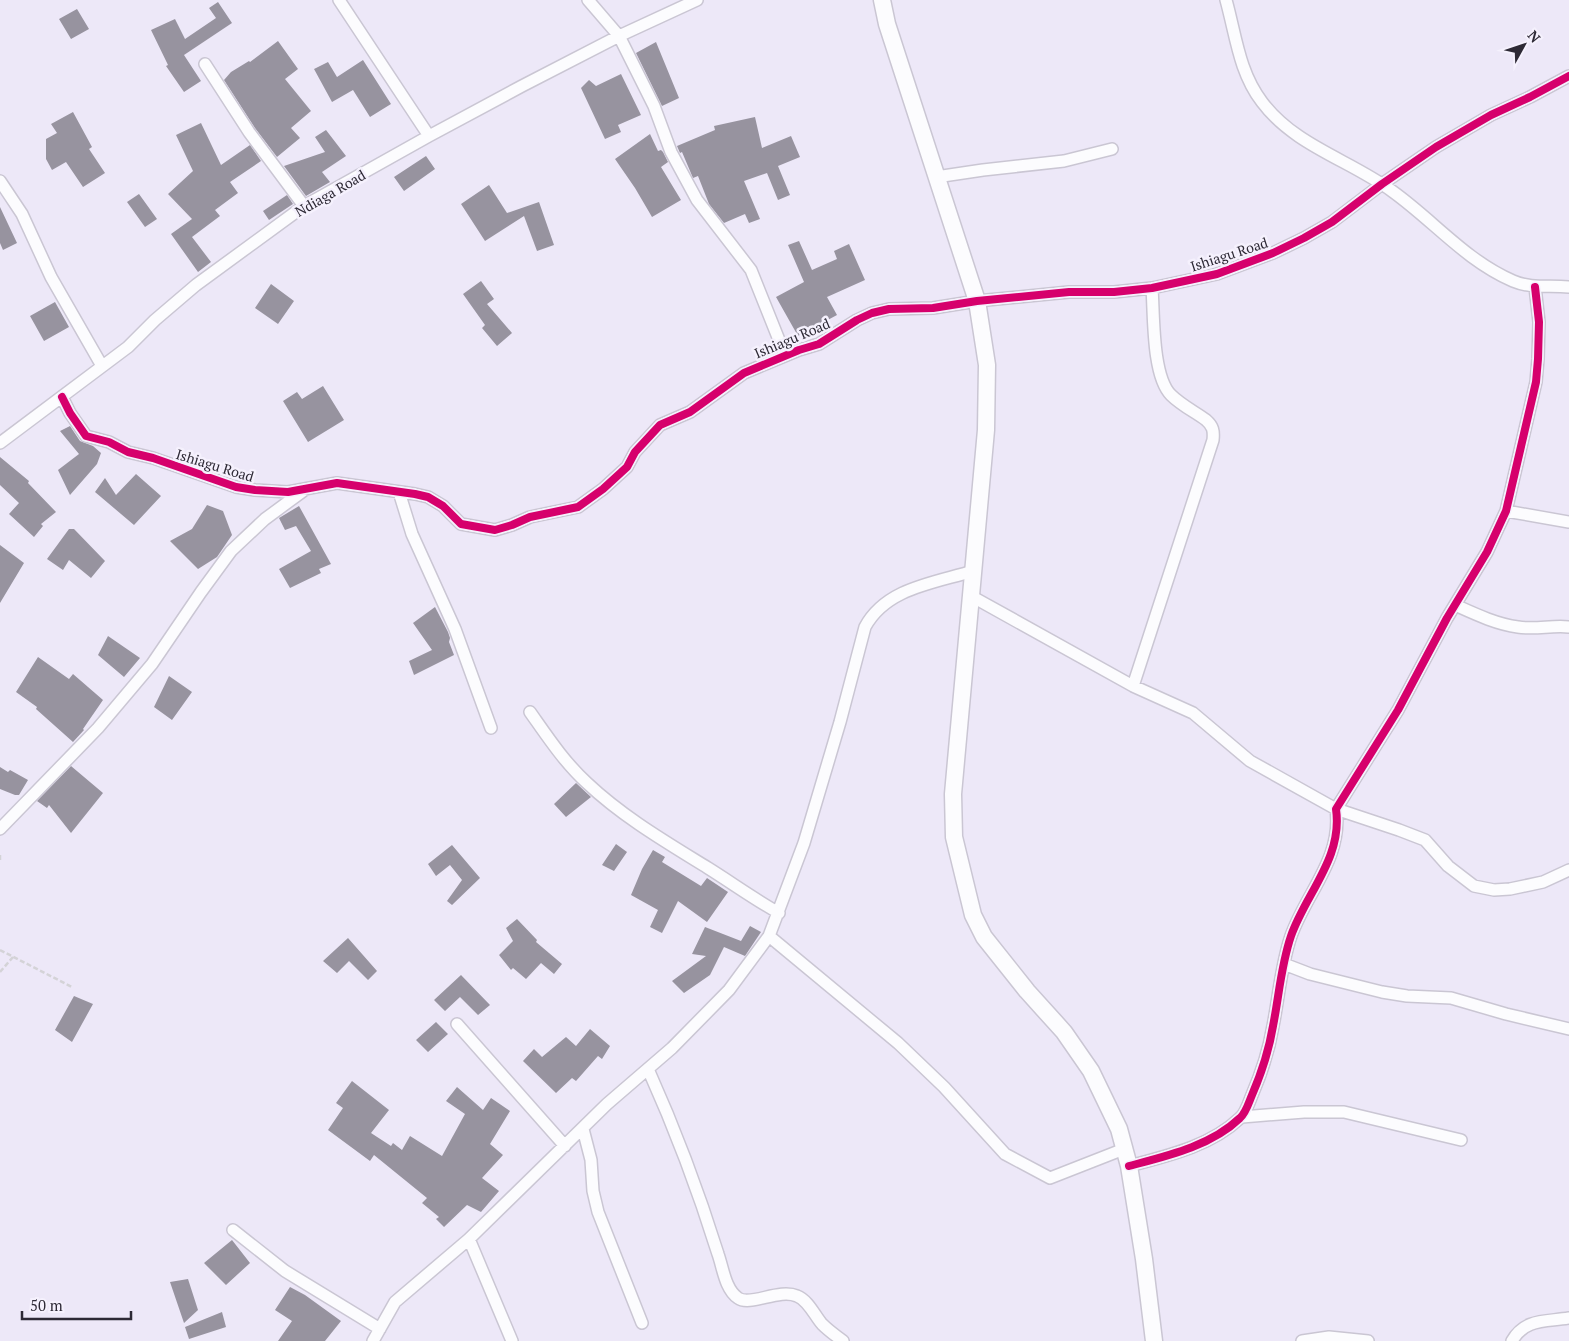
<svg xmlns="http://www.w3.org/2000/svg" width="1569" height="1341" font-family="'PT Serif',serif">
	<rect width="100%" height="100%" fill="#ede8f8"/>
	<path fill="#97939f" d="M218,2L232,23L184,55L201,81L184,92L166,66L168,65L151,30L175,19L185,39L216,18L209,8Z
		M77,9L89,29L71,39L59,19Z
		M278,41L298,69L285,79L311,111L291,128L300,138L277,157L255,128L224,80L231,72L249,61L250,62Z
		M656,42L679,98L662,106L636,53Z
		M363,60L391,104L370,117L353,90L332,102L314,69L328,62L337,77Z
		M621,74L641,115L618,125L621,132L605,139L581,88L589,80L596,86Z
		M73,112L92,147L89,149L105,173L83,187L66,162L52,170L46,159V139L57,133L51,124Z
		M755,117L762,148L791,136L800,157L778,166L790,195L778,200L767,173L744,181L760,219L749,223L745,214L724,223L709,204L698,176L693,178L682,152L680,153L677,146L715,130L714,126Z
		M201,123L221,165L250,145L261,161L230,182L238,193L215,210L220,216L192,237L211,262L198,272L171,234L192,219L168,194L193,171L176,135Z
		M326,130L346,156L322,172L330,182L306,196L284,166L325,152L315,137Z
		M650,134L658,151L661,150L663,152L668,162L661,167L681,200L652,217L635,188L615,159Z
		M426,156L435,169L404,191L394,177Z
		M489,185L507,213L539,202L554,245L537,251L524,216L485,241L461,204Z
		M139,194L157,219L145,227L127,202Z
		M287,195L293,204L269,220L263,211Z
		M0,207L17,243L3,250L0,243Z
		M799,241L812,270L837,259L834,251L849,244L865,280L827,297L837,315L798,336L776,297L804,282L788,245Z
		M481,281L494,299L487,304L512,333L497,346L482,328L485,325L463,294Z
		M271,284L294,301L278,324L255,308Z
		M55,302L69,327L44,341L30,316Z
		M323,386L344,420L308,442L283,401L297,392L302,399Z
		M70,426L80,441L93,446L101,453L97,464L70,495L58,470L79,454L60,431Z
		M0,457L29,481L28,483L56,512L41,524L43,526L34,537L9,514L19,503L0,485Z
		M136,474L161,496L134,525L95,492L105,478L116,495Z
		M207,505L223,511L232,535L217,557L198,569L170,541L192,529Z
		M299,506L331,564L319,569L321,573L290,588L279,569L311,551L296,526L285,530L279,518Z
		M69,529H74L105,561L91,578L69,560L63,570L47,559Z
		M0,545L24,563L0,603Z
		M435,607L448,632L450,638L449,642L454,655L414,675L409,661L432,650L413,623Z
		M108,636L140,658L124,677L98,655Z
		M38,657L69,679L73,674L103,700L83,729L84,730L73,742L36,709L37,707L16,692Z
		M169,676L192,692L172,720L154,707Z
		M71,766L103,793L71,833L49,805L47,808L37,801Z
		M0,767L8,772L10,770L28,780L19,795H15L0,789Z
		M576,783L591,797L566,817L554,804Z
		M616,844L627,852L614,871L602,865Z
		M452,845L480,878L452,905L447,901L462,880L450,865L436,876L428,864Z
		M653,850L665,857L662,862L701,886L707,878L728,892L707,922L678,901L662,933L650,927L658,910L631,895L642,869Z
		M517,919L537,940L536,942L562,964L554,974L541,963L526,979L513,968L511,970L499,955L513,941L506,928Z
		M750,926L761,932L745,956L724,947L710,975L684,993L672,981L706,956L692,954L705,927L741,941Z
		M348,938L377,971L368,980L349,961L337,973L323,961Z
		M461,975L490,1005L478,1015L460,997L445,1011L434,1000Z
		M74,996L93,1004L72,1042L55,1030Z
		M436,1022L448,1034L428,1052L416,1040Z
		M590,1029L610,1046L602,1059L598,1056L576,1081L572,1078L556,1093L523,1061L534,1049L542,1057L566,1037L576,1046Z
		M352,1081L389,1110L371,1133L391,1146L393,1143L402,1150L410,1136L442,1156L465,1114L446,1101L457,1087L483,1110L491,1098L510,1111L490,1144L503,1155L482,1178L499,1191L481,1212L467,1205L444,1227L436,1219L439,1217L422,1203L427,1198L374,1155L370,1161L328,1130L343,1108L336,1103Z
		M232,1240L250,1263L226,1285L204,1263Z
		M188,1279L198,1310L184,1323L170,1282Z
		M290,1287L305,1295L341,1321L325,1341H278L292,1321L275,1310Z
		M222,1312L226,1327L189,1339L185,1327Z"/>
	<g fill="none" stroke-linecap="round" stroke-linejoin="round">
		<defs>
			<path id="minor" d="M339,0L429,136
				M588,0L619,36L654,106L671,152L697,200L751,270L785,355
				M1226,0C1236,36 1239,72 1262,102C1295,146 1350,160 1392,191C1434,221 1465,260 1513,281C1532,289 1549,285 1569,287
				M205,64L249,132L304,206
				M936,177L983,170L1064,161L1112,149
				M0,181L22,214L51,277L102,366
				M62,397L70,413L86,436L109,442L128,452L153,458L236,487L255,490L288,492L337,483L415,494L428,497L443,506L461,524L495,530L512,525L530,517L578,507L603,489L627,467L635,452L660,425L690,412L744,373L799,350L819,344L857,320L872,313L889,309L933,308L977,301L1069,292H1114L1152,288L1217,274L1273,253L1304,238L1332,222L1382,184L1436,147L1491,115L1530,97L1569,76
				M0,443L128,347L155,320L196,285L304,206L429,136L522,86L619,36L697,0
				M399,492L412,534L455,629L491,728
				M1506,511L1569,522
				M971,596L1133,686L1193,713L1250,761L1336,809L1399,830L1425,840L1448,866L1474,886L1494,890L1510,889L1543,882L1569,870
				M1455,605C1475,614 1496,624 1518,627C1535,630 1552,625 1569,627
				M1133,686L1213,440C1214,431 1213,426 1206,420C1195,412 1181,405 1171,395C1152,376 1154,315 1152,288
				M530,712C547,736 564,762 587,783C623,817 666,842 708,868C732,883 754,899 779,913
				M0,829L98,728L152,664L201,592L231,551L265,519L303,491
				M769,936L898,1043L944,1087L1005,1154L1050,1178L1124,1149
				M1284,964L1310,974L1382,992L1407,996L1451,998L1506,1014L1569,1029
				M457,1024L565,1146
				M648,1069C675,1129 698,1190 718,1254C723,1268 725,1289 738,1298C750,1307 779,1288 797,1296C808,1300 815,1316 822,1324C829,1331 836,1336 843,1341
				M1242,1117L1304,1112H1344L1461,1140
				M583,1129L591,1160L593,1191L598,1212L642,1323
				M1129,1166C1167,1156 1211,1146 1240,1118C1246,1113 1249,1102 1252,1095C1262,1072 1269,1050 1273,1026C1279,996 1281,965 1291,936C1306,893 1343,858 1336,809L1398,710L1447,618L1487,552L1506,511L1536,382L1538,359L1539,322L1535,287
				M233,1230L285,1271L380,1329
				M373,1341L395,1302L469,1239
				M512,1341L469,1239L607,1104L672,1048L729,990L769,936L804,843L840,722L865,627C886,588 934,583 973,571
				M1302,1341L1329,1337L1368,1341
				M1512,1341C1525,1318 1546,1322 1569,1318"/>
			<path id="secondary" d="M882,0L887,24L977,301L987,365L986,430L953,794L954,837L973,915L984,937L1027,991L1064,1032L1091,1071L1119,1129L1129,1166L1144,1259L1154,1341"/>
		</defs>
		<use href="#minor" stroke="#cac6d3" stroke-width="14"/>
		<use href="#secondary" stroke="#cac6d3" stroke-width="19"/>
		<path stroke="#d4d3d7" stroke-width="2.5" stroke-dasharray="5 2.5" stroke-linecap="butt" d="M0,855V860
			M0,950L72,987
			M0,972L13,957"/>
		<use href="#minor" stroke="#fcfcfe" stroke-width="11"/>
		<use href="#secondary" stroke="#fcfcfe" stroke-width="16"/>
		<defs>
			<path id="cycleway" d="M62,397L70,413L86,436L109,442L128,452L153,458L236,487L255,490L288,492L337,483L415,494L428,497L443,506L461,524L495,530L512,525L530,517L578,507L603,489L627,467L635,452L660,425L690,412L744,373L799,350L819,344L857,320L872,313L889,309L933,308L977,301L1069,292H1114L1152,288L1217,274L1273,253L1304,238L1332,222L1382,184L1436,147L1491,115L1530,97L1569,76
				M1129,1166C1167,1156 1211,1146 1240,1118C1246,1113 1249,1102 1252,1095C1262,1072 1269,1050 1273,1026C1279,996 1281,965 1291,936C1306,893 1343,858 1336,809L1398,710L1447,618L1487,552L1506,511L1536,382L1538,359L1539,322L1535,287"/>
		</defs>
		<use href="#cycleway" stroke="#f5f1fd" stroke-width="11"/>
		<use href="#cycleway" stroke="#d6006c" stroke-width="8"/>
	</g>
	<g text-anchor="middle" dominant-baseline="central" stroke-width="5" stroke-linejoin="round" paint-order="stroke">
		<g font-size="14" fill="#2d2935" stroke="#f5f1fd">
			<text transform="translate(330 193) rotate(-30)">Ndiaga Road</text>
			<text transform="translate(1229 254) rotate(-18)">Ishiagu Road</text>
			<text transform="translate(792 338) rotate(-23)">Ishiagu Road</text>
			<text transform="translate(215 465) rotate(17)">Ishiagu Road</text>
		</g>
	</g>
	<g transform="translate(1524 45) rotate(50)" stroke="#f5f1fd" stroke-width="4" paint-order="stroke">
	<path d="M0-4L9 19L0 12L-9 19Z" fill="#2d2935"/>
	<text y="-8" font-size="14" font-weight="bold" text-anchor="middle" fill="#2d2935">N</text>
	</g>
	<path d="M22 1311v8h109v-8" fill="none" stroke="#2d2935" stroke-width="2.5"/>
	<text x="30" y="1311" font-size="15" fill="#2d2935" stroke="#f5f1fd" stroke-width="4" paint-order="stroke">50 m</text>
</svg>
